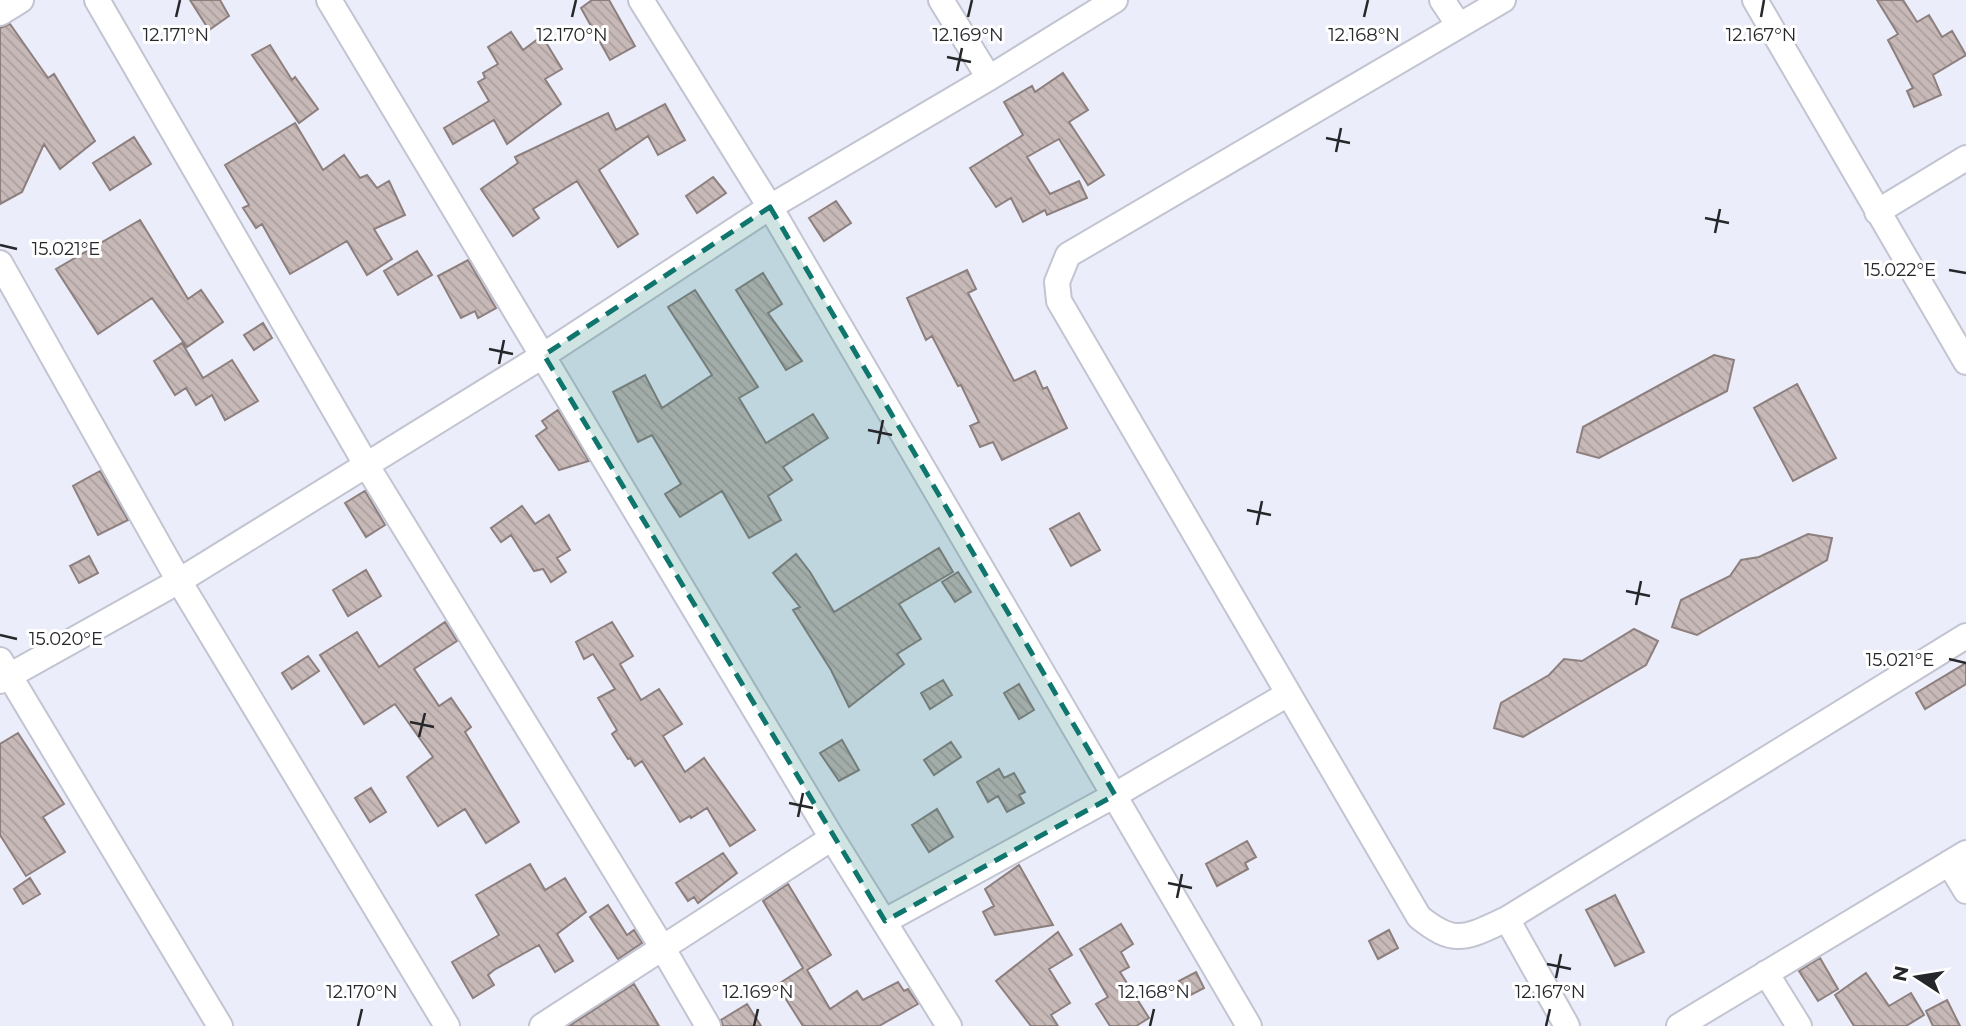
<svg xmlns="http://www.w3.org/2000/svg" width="1966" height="1026" font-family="Montserrat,sans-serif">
	<defs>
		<pattern id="building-back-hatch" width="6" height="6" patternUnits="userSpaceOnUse" patternTransform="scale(1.75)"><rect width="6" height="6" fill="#c7b9b7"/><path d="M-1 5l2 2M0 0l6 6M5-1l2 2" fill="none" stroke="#ab9f9e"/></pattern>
	</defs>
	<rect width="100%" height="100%" fill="#ebeefa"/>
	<path fill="url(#building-back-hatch)" stroke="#8d7f7e" stroke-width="2" d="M190,0H220L229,16L209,30Z
		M592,0H609L635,46L610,60L581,8Z
		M1877,0H1903L1917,22L1929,15L1942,37L1952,31L1966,55L1933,75L1941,95L1914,107L1907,91L1913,88L1888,40L1898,34Z
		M10,24L48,78L54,74L95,141L60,169L44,144L22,192L0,204V28Z
		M511,32L523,50L542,36L562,69L545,79L561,104L507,144L494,120L453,144L444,128L489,101L478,82L485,78L483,73L498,64L488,47Z
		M270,45L292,80L295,77L318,109L299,123L252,55Z
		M1063,73L1088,110L1069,122L1104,175L1088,185L1059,139L1027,157L1050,194L1079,181L1087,198L1047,215L1045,210L1023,222L1011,198L996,207L970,168L1023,135L1004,102L1032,86L1035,92Z
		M665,104L685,140L658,155L648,136L599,170L638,234L618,247L577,181L533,209L539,218L513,236L481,189L518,163L515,157L608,113L616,130Z
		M295,123L323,170L344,155L360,178L367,175L377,188L389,181L405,215L374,229L392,259L367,275L347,241L290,274L262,224L256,228L243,208L249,205L225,165Z
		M134,137L151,164L110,190L93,163Z
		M713,177L726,193L697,213L686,196Z
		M836,201L851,223L824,241L809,218Z
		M140,220L188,299L201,290L223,322L187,347L152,298L98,334L56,269Z
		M417,251L432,275L398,295L384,271Z
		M468,260L496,308L478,318L475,311L461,318L438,276Z
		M967,270L976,289L968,293L1014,381L1035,371L1043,389L1047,387L1067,428L1002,460L993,442L980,447L970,426L979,422L961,385L958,386L932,336L926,340L907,298Z
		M763,273L782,304L768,313L802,361L786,370L736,290Z
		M695,290L758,387L739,398L766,443L813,414L828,438L783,467L792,480L768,496L781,520L749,538L722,491L680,517L665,494L681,484L652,435L638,442L613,392L645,375L662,408L712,375L668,307Z
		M263,323L272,338L254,350L244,335Z
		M182,343L203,378L232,360L258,401L225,420L212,395L196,405L186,388L175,395L154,361Z
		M1714,355L1734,360L1727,391L1599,458L1577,452L1583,427Z
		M1797,384L1836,458L1793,481L1754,408Z
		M558,410L589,461L559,470L536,436L547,428L542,421Z
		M100,471L128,520L98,535L73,486Z
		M365,491L385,525L366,537L345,503Z
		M522,506L535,524L549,515L570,550L557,558L566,572L551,582L543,569L534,571L511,535L501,542L491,528Z
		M1079,513L1100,550L1071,566L1050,529Z
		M1808,534L1832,538L1827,560L1697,635L1672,627L1681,600L1730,576L1741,560L1759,557Z
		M939,548L953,572L899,604L921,639L897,654L904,664L849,707L831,670L793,610L800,607L773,573L796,554L810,572L834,612Z
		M89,556L98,573L79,583L70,566Z
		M366,570L381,596L348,616L333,590Z
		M958,572L971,592L955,602L942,582Z
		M445,622L457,641L414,669L439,706L451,698L471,727L465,732L519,822L486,843L465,809L438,826L407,777L433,757L395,704L364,724L320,655L357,632L379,667Z
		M612,622L633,656L620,664L641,700L659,689L682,724L663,736L685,772L704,758L755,830L730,846L707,808L691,818L690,816L680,822L642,761L635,766L630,758L628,759L612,734L617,730L598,698L615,689L593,654L584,659L576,642Z
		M1634,629L1658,641L1646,665L1523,737L1494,728L1501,703L1549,675L1564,659L1582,661Z
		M308,656L319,671L292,689L282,673Z
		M1966,663V684L1925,709L1916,693Z
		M943,680L952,695L930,709L921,693Z
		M1019,684L1034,710L1019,719L1004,693Z
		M18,733L64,804L43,817L65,852L26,876L0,835V744Z
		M842,740L859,770L839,781L820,753Z
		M951,742L961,757L934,775L924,760Z
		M999,769L1004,778L1014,773L1025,792L1019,795L1024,803L1007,812L998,796L988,802L977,782Z
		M371,788L386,812L370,822L355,798Z
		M937,809L953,837L929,852L912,825Z
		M1247,841L1256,857L1245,863L1248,869L1217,886L1206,864Z
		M723,853L737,873L698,903L694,897L688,901L676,883Z
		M530,864L545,890L565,878L586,912L557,934L573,961L555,972L539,945L494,970L488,975L494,985L473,998L452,962L499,935L476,895Z
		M1019,865L1053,925L995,935L983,912L994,906L985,889Z
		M30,878L40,894L23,904L14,889Z
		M788,884L831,955L807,970L830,1009L857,991L863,1000L898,982L904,991L908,989L918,1004L879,1026H803L777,985L803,968L763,901Z
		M1615,895L1644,952L1615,966L1586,910Z
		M608,905L627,935L634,930L642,943L618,959L590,917Z
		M1121,924L1133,944L1121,952L1129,967L1120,972L1149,1018L1136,1026H1110L1096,1004L1108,997L1080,949Z
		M1389,930L1398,948L1378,959L1369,941Z
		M1058,932L1072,955L1049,969L1070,1003L1051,1015L1058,1026H1031L996,981Z
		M1820,958L1838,989L1818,1001L1799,971Z
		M1196,972L1204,988L1187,997L1179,981Z
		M1866,973L1889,1006L1911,993L1924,1015L1906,1026H1854L1835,995Z
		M634,984L659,1026H569Z
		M1947,1000L1960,1026H1933L1926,1011Z
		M747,1004L761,1026H723L721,1020Z"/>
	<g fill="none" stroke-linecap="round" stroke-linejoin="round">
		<defs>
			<path id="minor" d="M97,0L367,466L662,947L708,1026
				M329,0L832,838L949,1026
				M641,0L770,207L1249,1026
				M941,0L989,78
				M1442,0L1458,24
				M1503,0L1068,255L1057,282L1059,301L1419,917C1456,947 1467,937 1507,919L1966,636
				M1755,0L1966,362
				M0,13L21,0
				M1877,212L1966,158
				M0,263L179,581L447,1026
				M0,660L220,1026
				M0,681L179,581L544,355L770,207L989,78L1115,0
				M1949,863L1966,891
				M1507,919L1567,1026
				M885,921L1115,795L1288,694
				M1766,973L1799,1026
				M542,1026L832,838
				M1679,1026L1966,853"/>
		</defs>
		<use href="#minor" stroke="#c2c5d1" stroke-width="28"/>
		<use href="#minor" stroke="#fff" stroke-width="24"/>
	</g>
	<path fill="#0f766e" fill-opacity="0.2" stroke="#0f766e" stroke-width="5" stroke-dasharray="14 9" stroke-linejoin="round" d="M770,207L1115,795L885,921L544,355Z"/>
	<path fill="none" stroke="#26272b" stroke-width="2.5" d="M176,17L180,0M572,17L576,0M968,17L972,0M1364,17L1368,0M1761,17L1764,0M947,57L971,62M957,71L962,48M1326,138L1350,143M1336,152L1341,128M1705,218L1729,223M1715,233L1720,209M0,245L17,249M1949,270L1966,273M489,349L513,354M499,364L504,340M868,430L892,435M878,444L883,420M1247,510L1271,515M1257,525L1262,501M1626,591L1650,596M1636,605L1641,581M0,635L17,639M1949,659L1966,663M410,722L434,727M419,737L425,713M789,803L813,808M798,817L803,793M1168,883L1192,888M1177,898L1182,874M1547,964L1571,969M1556,978L1561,954M358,1026L362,1009M754,1026L758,1009M1150,1026L1154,1009M1546,1026L1550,1009"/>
	<g font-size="18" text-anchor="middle" fill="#26272b" stroke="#fff" stroke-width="6" stroke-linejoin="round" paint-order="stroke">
		<text x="176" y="41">12.171°N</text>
		<text x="572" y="41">12.170°N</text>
		<text x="968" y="41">12.169°N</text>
		<text x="1364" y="41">12.168°N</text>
		<text x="1761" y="41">12.167°N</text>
		<text x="66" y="255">15.021°E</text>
		<text x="1900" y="276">15.022°E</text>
		<text x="66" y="645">15.020°E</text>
		<text x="1900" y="666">15.021°E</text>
		<text x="362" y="998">12.170°N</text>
		<text x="758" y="998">12.169°N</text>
		<text x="1154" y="998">12.168°N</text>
		<text x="1550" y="998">12.167°N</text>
	</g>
	<g transform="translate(1917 977) rotate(282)" stroke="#ffffff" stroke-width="5" paint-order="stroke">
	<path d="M0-5L12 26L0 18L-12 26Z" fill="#26272b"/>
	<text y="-10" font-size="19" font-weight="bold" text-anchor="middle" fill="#26272b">N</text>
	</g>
</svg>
